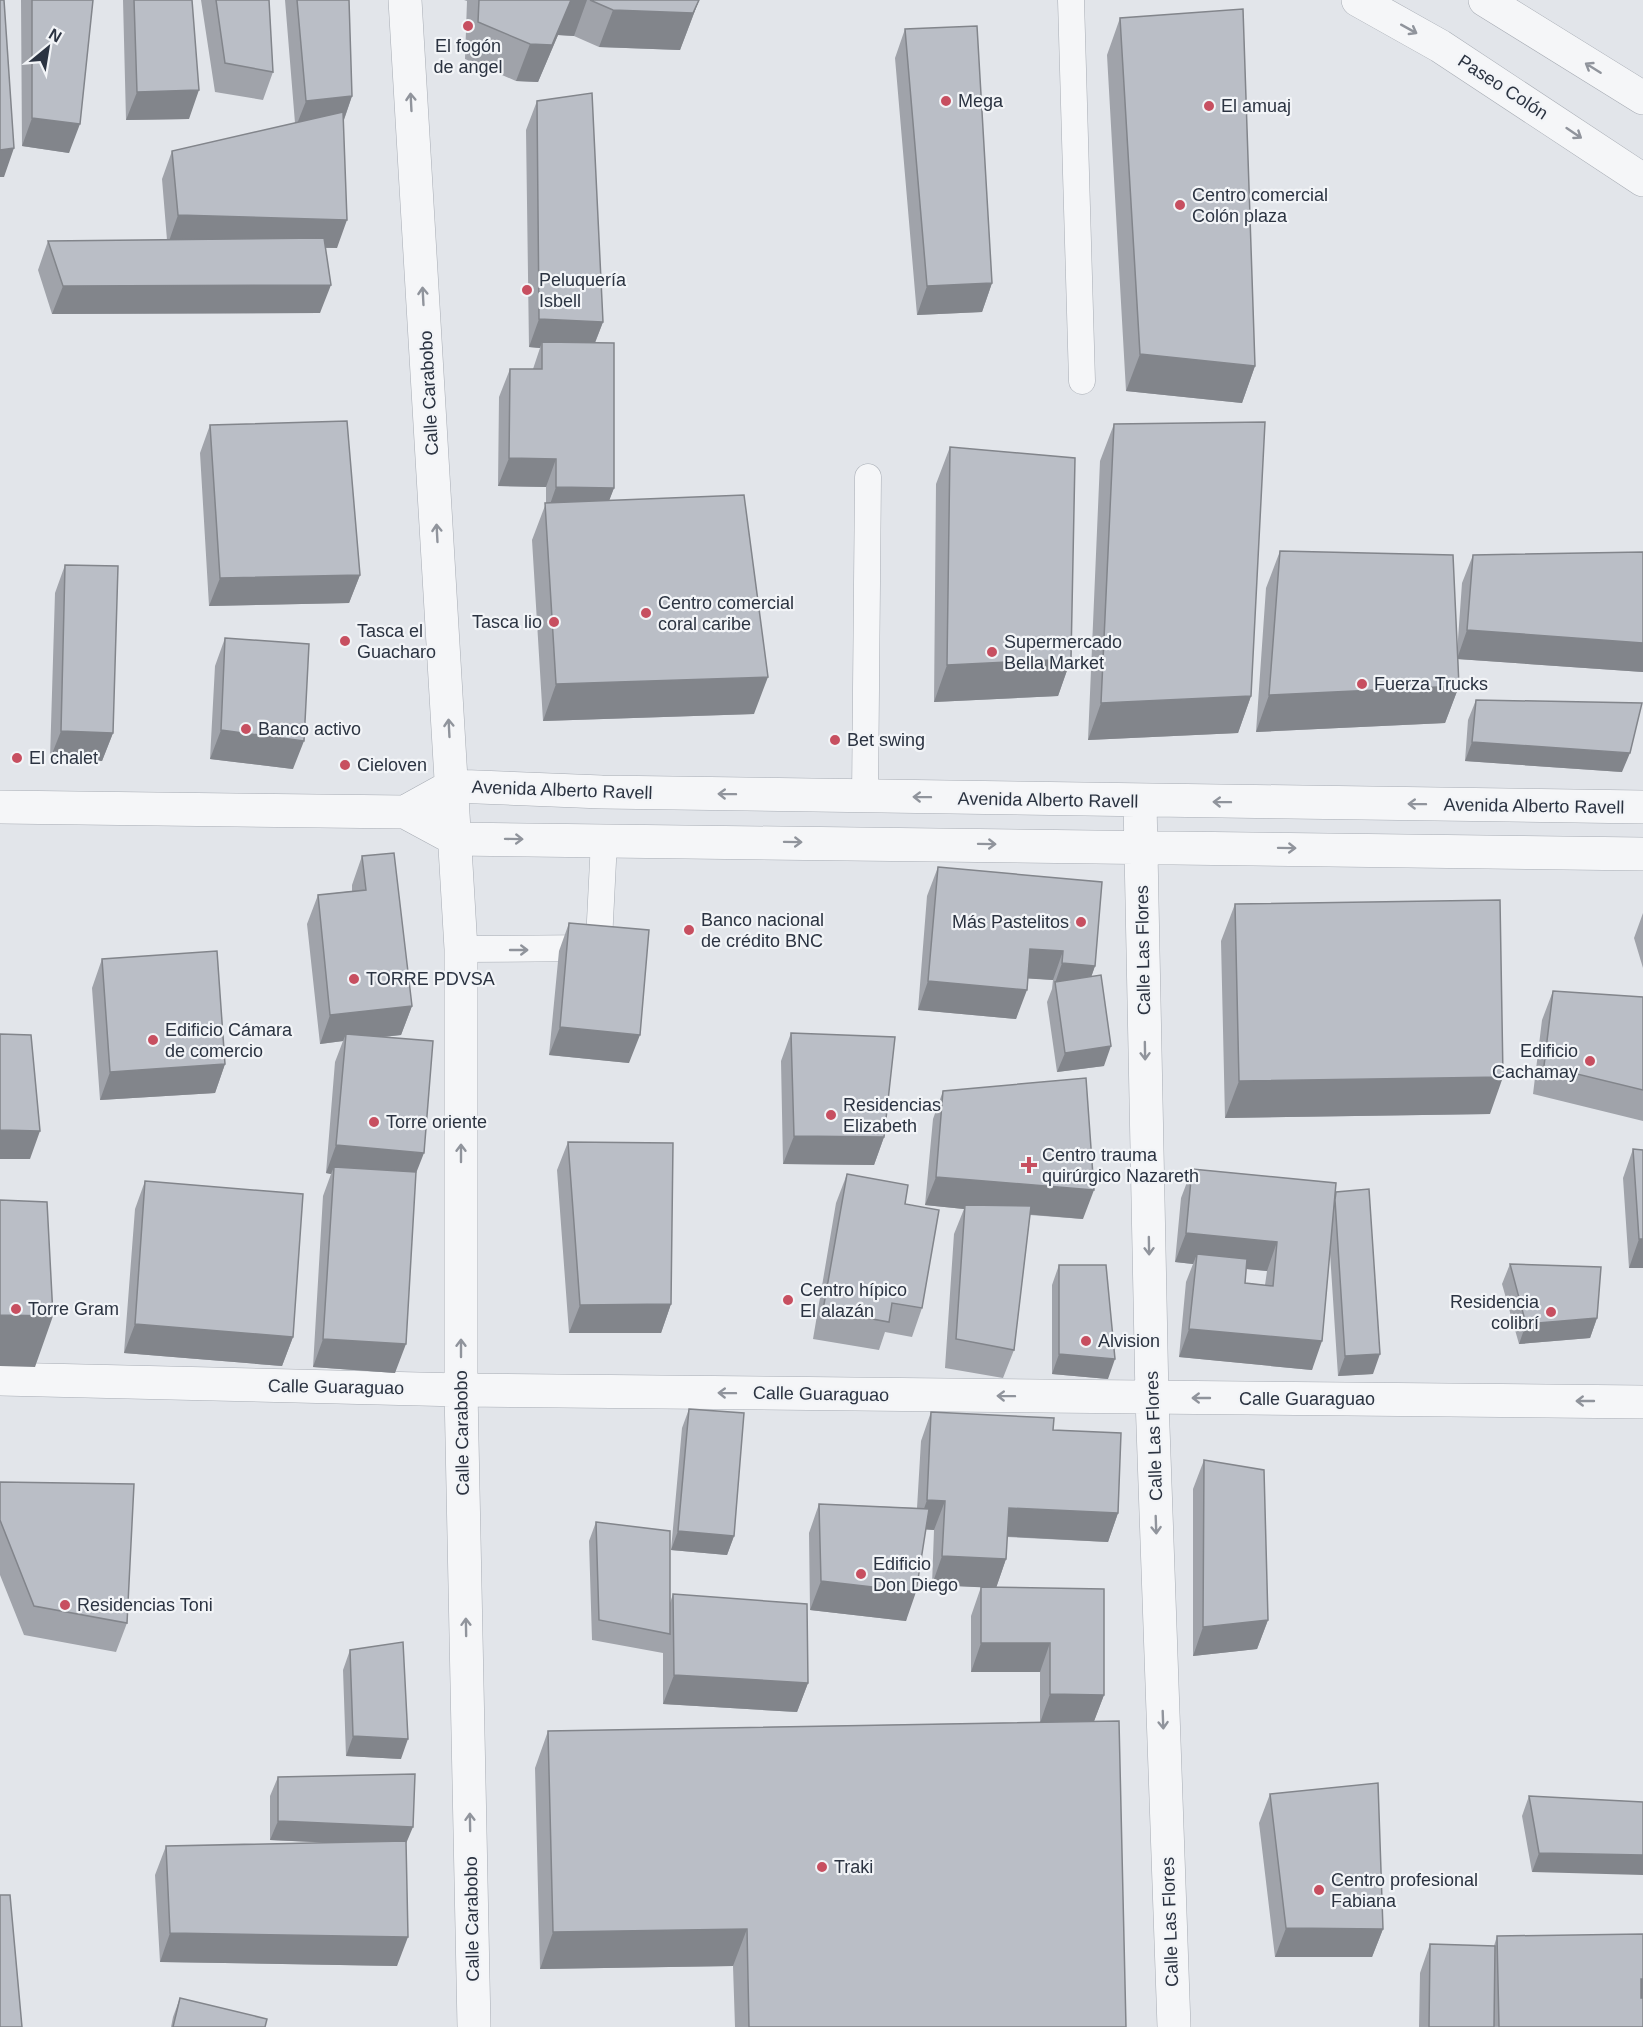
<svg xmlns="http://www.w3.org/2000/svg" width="1643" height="2027" font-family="Helvetica,sans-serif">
	<rect width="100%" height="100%" fill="#e2e5ea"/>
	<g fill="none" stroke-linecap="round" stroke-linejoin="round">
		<defs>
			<path id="service" d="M1071,0L1082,381
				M865,796L868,477
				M461,949L596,948L599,941L604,841"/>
			<path id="minor" d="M405,0L461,949V1390L474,2027
				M452,786L405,812L455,839L1643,854
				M452,786L602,792L1643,807
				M1140,801L1152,1398L1174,2027
				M0,807L405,812
				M0,1379L461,1390L1643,1402"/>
			<path id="tertiary" d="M1358,0L1440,46L1643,180
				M1485,0L1643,98"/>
		</defs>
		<use href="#service" stroke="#a7acb4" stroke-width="27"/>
		<use href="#minor" stroke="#a7acb4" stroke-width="34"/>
		<use href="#tertiary" stroke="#a7acb4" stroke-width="34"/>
		<use href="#service" stroke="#f5f6f8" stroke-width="26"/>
		<use href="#minor" stroke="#f5f6f8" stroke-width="33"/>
		<use href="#tertiary" stroke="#f5f6f8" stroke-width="33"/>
	</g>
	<path fill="#a0a3aa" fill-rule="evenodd" d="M21,0H93L69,153L22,146Z
		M123,0H192L189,119L126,120Z
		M201,0H269L273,72L263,100L215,92Z
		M285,0H349L352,96L344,120L337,248H325L320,313L52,314L38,270L48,241L167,240L162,179L172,151L295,123Z
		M464,0H699L680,50L599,47L574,36L558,35L538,82L516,81L465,59L467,1Z
		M1120,18L1255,366L1242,403L1126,391L1107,55Z
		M905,29L992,283L982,312L917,315L895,58Z
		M537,101L603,322L595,343L614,488L609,500L754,714L543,721L532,540L546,503V487L498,486L499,397L510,369H533L540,348L529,347L526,130Z
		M1114,424L1251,696L1238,733L1088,740L1100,461Z
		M210,425L360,575L349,603L209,606L200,453Z
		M950,447L1071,659L1058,696L934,702L936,484Z
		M1280,551L1457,653L1462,583L1473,555L1643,552V672L1458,659L1459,686L1445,723L1256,732L1266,588Z
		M65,565L113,733L102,761L50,759L55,593Z
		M225,638L293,769L210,759L215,666Z
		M1476,700L1622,772L1465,761L1468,720Z
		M362,856L412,1006L401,1035L382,1037L416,1173L395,1373L313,1367L323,1196L331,1174L326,1173L335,1062L343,1041L320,1044L307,924L318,895L352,891V885Z
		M938,867L1095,966L1091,977L1104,1066L1057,1072L1047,1002L1052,989L1053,980L1028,978L1016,1019L918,1010L927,896Z
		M1235,904L1490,1114L1225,1118L1221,941Z
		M1643,913V968L1634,938Z
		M569,923L629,1063L549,1055L559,951Z
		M102,959L225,1064L215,1093L100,1100L92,988Z
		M1553,991L1643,997V1121L1533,1094L1542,1020Z
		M791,1033L884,1137L874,1165L783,1164L781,1061Z
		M943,1091L1083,1219L1030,1215L1014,1350L1003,1378L945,1368L954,1234L964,1209L925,1205L933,1119Z
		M568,1142L671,1304L661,1333H569L557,1170Z
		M1633,1149L1643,1150V1268H1629L1623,1178Z
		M1192,1169L1336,1192L1373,1374L1338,1376L1330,1253L1312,1370L1179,1357L1186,1282L1193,1264L1175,1262L1181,1198ZM1246,1269L1267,1271L1265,1285L1245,1283Z
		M847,1174L905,1204L922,1308L912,1337L885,1332L879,1350L813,1339L836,1203Z
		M145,1181L293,1337L282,1366L124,1353L135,1209Z
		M1510,1264L1597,1318L1590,1338L1519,1344L1502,1284Z
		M1059,1265L1108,1379L1052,1374V1285Z
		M689,1409L734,1536L727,1555L671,1550L682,1428Z
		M931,1412L1053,1430L1118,1513L1108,1542L1007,1537L1006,1559L996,1588L1104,1695L1094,1721L1126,2027H735L733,1966L540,1969L535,1768L548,1731L1040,1722V1672H971V1616L981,1587H982L932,1585L934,1530L926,1529L906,1621L810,1610L809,1533L819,1504L917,1508L921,1441Z
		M1204,1460L1268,1620L1257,1649L1193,1656V1489Z
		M0,1482L127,1623L116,1652L24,1635L0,1575Z
		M596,1522L670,1603L673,1594L808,1683L797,1712L663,1704V1652V1653L592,1640L589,1541Z
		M350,1650L401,1759L346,1756L343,1670Z
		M278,1777L406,1844L397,1966L160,1962L155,1875L166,1846L333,1843L270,1840V1796Z
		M1270,1794L1383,1929L1372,1957H1275L1259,1823Z
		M1529,1796L1643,1802L1532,1872L1522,1816Z
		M1497,1936L1643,2027H1419L1420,1973L1430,1944L1494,1946Z
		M180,1998L265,2027H171L173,2017Z"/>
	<path fill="#82858b" d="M571,0H587L574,36L558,35L538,82L516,81L530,44Z
		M699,0L680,50L599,47L613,10Z
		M199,90L189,119L126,120L137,92Z
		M352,96L342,125L295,129L306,101Z
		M32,118L80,124L69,153L22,146Z
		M14,148L4,177H0V150Z
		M178,215L347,220L337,248L168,244Z
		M992,283L982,312L917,315L927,286Z
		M331,285L320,313L52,314L63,286Z
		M539,319L603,322L592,350L542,342L540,348L529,347Z
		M1140,354L1255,366L1242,403L1126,391Z
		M509,458L556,459L546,487L498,486Z
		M556,487L614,488L603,517L546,516Z
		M360,575L349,603L209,606L220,578Z
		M1467,630L1643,643V672L1457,659Z
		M1071,659L1058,696L934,702L947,665Z
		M768,677L754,714L543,721L556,684Z
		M1459,686L1445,723L1256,732L1269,695Z
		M1251,696L1238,733L1088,740L1101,703Z
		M221,730L304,741L293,769L210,759Z
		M61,731L113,733L102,761L50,759Z
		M1472,742L1630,753L1622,772L1465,761Z
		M1030,949L1063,951L1053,980L1019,978Z
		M1062,963L1095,966L1085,995L1055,983Z
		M928,981L1027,990L1016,1019L918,1010Z
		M412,1006L401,1035L345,1041L346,1034L343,1041L320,1044L330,1015Z
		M560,1027L640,1035L629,1063L549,1055Z
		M1111,1046L1104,1066L1057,1072L1065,1053Z
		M225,1064L215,1093L100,1100L110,1072Z
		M1503,1077L1490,1114L1225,1118L1239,1081Z
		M0,1130L40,1131L30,1159H0Z
		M794,1136L884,1137L874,1165L783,1164Z
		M336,1145L424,1153L413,1181L334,1167L331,1174L326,1173Z
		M936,1177L1094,1190L1083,1219L965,1209V1205L964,1209L925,1205Z
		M1186,1233L1277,1242L1267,1271L1196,1264L1197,1254L1193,1264L1175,1262Z
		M1639,1239H1643V1268H1629Z
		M671,1304L661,1333H569L580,1305Z
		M0,1315L53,1316L35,1367L0,1366Z
		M1597,1318L1590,1338L1519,1344L1526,1324Z
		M135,1324L293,1337L282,1366L124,1353Z
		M1189,1329L1322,1341L1312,1370L1179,1357Z
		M323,1339L406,1344L395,1373L313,1367Z
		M1059,1354L1115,1359L1108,1379L1052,1374Z
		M1380,1354L1373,1374L1338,1376L1345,1356Z
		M927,1500L945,1501L934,1530L917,1529Z
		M1009,1508L1118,1513L1108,1542L999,1536Z
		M678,1531L734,1536L727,1555L671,1550Z
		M942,1556L1006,1559L996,1588L932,1585Z
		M821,1581L916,1592L906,1621L810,1610Z
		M1268,1620L1257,1649L1193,1656L1203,1627Z
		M981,1643H1050L1040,1672H971Z
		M674,1675L808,1683L797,1712L663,1704Z
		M1050,1694L1104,1695L1093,1724L1040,1723Z
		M353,1736L408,1739L401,1759L346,1756Z
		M278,1821L413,1827L405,1846L270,1840Z
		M1539,1853L1643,1855V1875L1532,1872Z
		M1286,1928L1383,1929L1372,1957H1275Z
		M747,1929L733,1966L540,1969L553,1932Z
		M170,1933L408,1937L397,1966L160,1962Z
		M1641,1979H1643V2008H1630Z"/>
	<path fill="#babec6" stroke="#82858b" stroke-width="1.5" d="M0,0H4L14,148L0,150Z
		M32,0H93L80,124L32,118Z
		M134,0H192L199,90L137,92Z
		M216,0H269L273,72L225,63Z
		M297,0H349L352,96L306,101Z
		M479,0H571L552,45L530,44L478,22Z
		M590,0H699L693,13L613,10Z
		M1243,9L1255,366L1140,354L1120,18Z
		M977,26L992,283L927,286L905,29Z
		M592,93L603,322L539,319L537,101Z
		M343,112L347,220L178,215L172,151Z
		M324,238L331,285L63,286L48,241Z
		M542,342L614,343V488L556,487V459L509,458L510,369H542Z
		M347,421L360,575L220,578L210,425Z
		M1265,422L1251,696L1101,703L1114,424Z
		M950,447L1075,458L1071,659L947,665Z
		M744,495L768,677L556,684L545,503Z
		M1280,551L1453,555L1459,686L1269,695Z
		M1643,552V643L1467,630L1473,555Z
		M65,565L118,566L113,733L61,731Z
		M225,638L309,644L304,741L221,730Z
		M1476,700L1642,703L1630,753L1472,742Z
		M394,853L412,1006L330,1015L318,895L366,890L362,856Z
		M938,867L1102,882L1095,966L1062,963L1063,951L1030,949L1027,990L928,981Z
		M1500,900L1503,1077L1239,1081L1235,904Z
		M569,923L649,930L640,1035L560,1027Z
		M217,951L225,1064L110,1072L102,959Z
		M1101,975L1111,1046L1065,1053L1055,982Z
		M1553,991L1643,997V1090L1544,1066Z
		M791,1033L895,1037L884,1137L794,1136Z
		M0,1034L31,1035L40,1131L0,1130Z
		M346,1034L433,1041L424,1153L336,1145Z
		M1086,1078L1094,1190L936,1177L943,1091Z
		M568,1142L673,1143L671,1304L580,1305Z
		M1633,1149L1643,1150V1239H1639Z
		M334,1167L416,1172L406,1344L323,1339Z
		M1192,1169L1336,1183L1322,1341L1189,1329L1197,1254L1247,1259L1245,1283L1273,1286L1277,1242L1186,1233Z
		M847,1174L908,1185L905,1204L939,1210L922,1308L892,1303L889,1322L823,1310Z
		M145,1181L303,1194L293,1337L135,1324Z
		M1369,1189L1380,1354L1345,1356L1335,1200L1336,1192Z
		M0,1200L47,1202L53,1316L0,1315Z
		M965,1205L1031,1206L1014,1350L956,1339Z
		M1510,1264L1601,1267L1597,1318L1526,1324Z
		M1059,1265H1106L1115,1359L1059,1354Z
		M689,1409L744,1413L734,1536L678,1531Z
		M931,1412L1054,1418L1053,1430L1121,1433L1118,1513L1009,1508L1006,1559L942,1556L945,1501L927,1500Z
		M1204,1460L1264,1470L1268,1620L1203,1627Z
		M0,1482L134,1484L127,1623L34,1606L0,1520Z
		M819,1504L929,1509L916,1592L821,1581Z
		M596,1522L670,1531V1634L599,1620Z
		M981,1587L1104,1589V1695L1050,1694V1643H981Z
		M673,1594L807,1604L808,1683L674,1675Z
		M403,1642L408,1739L353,1736L350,1650Z
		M1119,1721L1126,2027H749L747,1929L553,1932L548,1731Z
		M415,1774L413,1827L278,1821V1777Z
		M1378,1783L1383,1929L1286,1928L1270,1794Z
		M1529,1796L1643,1802V1855L1539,1853Z
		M406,1841L408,1937L170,1933L166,1846Z
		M0,1895H10L22,2027H0Z
		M1643,1934V1979H1641V1998H1643V2027H1499L1497,1936Z
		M1430,1944L1495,1946L1494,2027H1429Z
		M180,1998L267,2019L265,2027H173Z"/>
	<defs><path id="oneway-shaft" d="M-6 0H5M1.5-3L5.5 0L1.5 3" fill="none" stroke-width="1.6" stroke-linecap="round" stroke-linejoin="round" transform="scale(1.5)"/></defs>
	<g stroke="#90949c">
		<use href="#oneway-shaft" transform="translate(1409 29) rotate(29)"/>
		<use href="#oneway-shaft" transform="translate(1593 68) rotate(-148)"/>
		<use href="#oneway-shaft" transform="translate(411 102) rotate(-93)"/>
		<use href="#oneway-shaft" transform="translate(1574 133) rotate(34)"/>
		<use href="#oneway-shaft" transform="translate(423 296) rotate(-93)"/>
		<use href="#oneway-shaft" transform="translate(437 533) rotate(-93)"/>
		<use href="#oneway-shaft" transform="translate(449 728) rotate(-93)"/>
		<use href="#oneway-shaft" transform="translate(727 794) rotate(-179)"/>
		<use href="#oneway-shaft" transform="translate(922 797) rotate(-179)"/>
		<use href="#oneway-shaft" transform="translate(1222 802) rotate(-179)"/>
		<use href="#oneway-shaft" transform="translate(1417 804) rotate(-179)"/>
		<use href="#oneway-shaft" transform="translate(514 839) rotate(1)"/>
		<use href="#oneway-shaft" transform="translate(793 842) rotate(1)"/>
		<use href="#oneway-shaft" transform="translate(987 844) rotate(1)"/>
		<use href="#oneway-shaft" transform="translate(1287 848) rotate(1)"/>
		<use href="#oneway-shaft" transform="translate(519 950)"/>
		<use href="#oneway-shaft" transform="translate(1145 1051) rotate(89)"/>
		<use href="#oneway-shaft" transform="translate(461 1153) rotate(-90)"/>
		<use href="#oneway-shaft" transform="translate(1149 1246) rotate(89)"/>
		<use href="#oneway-shaft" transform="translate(461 1348) rotate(-90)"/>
		<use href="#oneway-shaft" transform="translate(727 1393) rotate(-179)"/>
		<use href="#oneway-shaft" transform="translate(1006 1396) rotate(-179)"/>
		<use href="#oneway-shaft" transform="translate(1201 1398) rotate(-180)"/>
		<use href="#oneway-shaft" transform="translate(1585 1401) rotate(-180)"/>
		<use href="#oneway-shaft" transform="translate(1156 1525) rotate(88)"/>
		<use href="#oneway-shaft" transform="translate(466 1627) rotate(-91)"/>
		<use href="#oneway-shaft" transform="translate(1163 1720) rotate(88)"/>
		<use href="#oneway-shaft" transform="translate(470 1822) rotate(-91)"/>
	</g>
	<g fill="#c74f60" stroke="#f2f4f7" stroke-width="2">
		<circle cx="468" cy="26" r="6"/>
		<circle cx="946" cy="101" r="6"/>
		<circle cx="1209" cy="106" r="6"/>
		<circle cx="1180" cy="205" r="6"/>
		<circle cx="527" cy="290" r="6"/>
		<circle cx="646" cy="613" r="6"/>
		<circle cx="554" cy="622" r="6"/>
		<circle cx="345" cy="641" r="6"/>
		<circle cx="992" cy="652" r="6"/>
		<circle cx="1362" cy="684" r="6"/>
		<circle cx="246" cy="729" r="6"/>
		<circle cx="835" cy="740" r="6"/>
		<circle cx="17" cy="758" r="6"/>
		<circle cx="345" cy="765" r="6"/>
		<circle cx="1081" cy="922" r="6"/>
		<circle cx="689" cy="930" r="6"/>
		<circle cx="354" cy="979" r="6"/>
		<circle cx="153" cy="1040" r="6"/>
		<circle cx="1590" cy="1061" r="6"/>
		<circle cx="831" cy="1115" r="6"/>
		<circle cx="374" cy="1122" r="6"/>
		<path d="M1026 1156h6v6h6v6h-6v6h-6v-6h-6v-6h6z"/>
		<circle cx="788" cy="1300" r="6"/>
		<circle cx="16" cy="1309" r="6"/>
		<circle cx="1551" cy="1312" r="6"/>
		<circle cx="1086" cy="1341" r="6"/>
		<circle cx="861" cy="1574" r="6"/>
		<circle cx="65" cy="1605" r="6"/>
		<circle cx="822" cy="1867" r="6"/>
		<circle cx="1319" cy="1890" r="6"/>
	</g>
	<g text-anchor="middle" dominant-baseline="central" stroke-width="4.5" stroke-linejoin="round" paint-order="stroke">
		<g font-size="18" fill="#2b3341" stroke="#f2f4f7" text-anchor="start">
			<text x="468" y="46" text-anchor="middle">El fogón<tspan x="468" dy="21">de angel</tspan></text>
			<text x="958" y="101">Mega</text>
			<text x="1221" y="106">El amuaj</text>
			<text x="1192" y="195">Centro comercial<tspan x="1192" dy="21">Colón plaza</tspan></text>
			<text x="539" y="280">Peluquería<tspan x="539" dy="21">Isbell</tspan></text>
			<text x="658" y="603">Centro comercial<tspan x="658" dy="21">coral caribe</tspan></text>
			<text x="542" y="622" text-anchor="end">Tasca lio</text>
			<text x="357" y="631">Tasca el<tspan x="357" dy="21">Guacharo</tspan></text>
			<text x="1004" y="642">Supermercado<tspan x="1004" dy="21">Bella Market</tspan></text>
			<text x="1374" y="684">Fuerza Trucks</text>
			<text x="258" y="729">Banco activo</text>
			<text x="847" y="740">Bet swing</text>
			<text x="29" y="758">El chalet</text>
			<text x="357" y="765">Cieloven</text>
			<text x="701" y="920">Banco nacional<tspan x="701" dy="21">de crédito BNC</tspan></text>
			<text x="1069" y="922" text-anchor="end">Más Pastelitos</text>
			<text x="366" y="979">TORRE PDVSA</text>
			<text x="165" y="1030">Edificio Cámara<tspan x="165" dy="21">de comercio</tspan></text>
			<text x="1578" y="1051" text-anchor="end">Edificio<tspan x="1578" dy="21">Cachamay</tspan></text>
			<text x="843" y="1105">Residencias<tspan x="843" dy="21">Elizabeth</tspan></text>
			<text x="386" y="1122">Torre oriente</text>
			<text x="1042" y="1155">Centro trauma<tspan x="1042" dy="21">quirúrgico Nazareth</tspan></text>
			<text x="800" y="1290">Centro hípico<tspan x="800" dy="21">El alazán</tspan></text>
			<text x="1539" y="1302" text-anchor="end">Residencia<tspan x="1539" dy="21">colibrí</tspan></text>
			<text x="28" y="1309">Torre Gram</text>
			<text x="1098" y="1341">Alvision</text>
			<text x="873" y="1564">Edificio<tspan x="873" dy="21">Don Diego</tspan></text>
			<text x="77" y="1605">Residencias Toni</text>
			<text x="834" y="1867">Traki</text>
			<text x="1331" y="1880">Centro profesional<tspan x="1331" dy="21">Fabiana</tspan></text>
		</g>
		<g font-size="18" fill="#2b3341" stroke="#f2f4f7">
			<text transform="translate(1503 87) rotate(33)">Paseo Colón</text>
			<text transform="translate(429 393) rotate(-93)">Calle Carabobo</text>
			<text transform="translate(562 790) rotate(2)">Avenida Alberto Ravell</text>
			<text transform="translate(1048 800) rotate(1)">Avenida Alberto Ravell</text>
			<text transform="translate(1534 806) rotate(1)">Avenida Alberto Ravell</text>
			<text transform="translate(1143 950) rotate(-91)">Calle Las Flores</text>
			<text transform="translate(336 1387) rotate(1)">Calle Guaraguao</text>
			<text transform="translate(821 1394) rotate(1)">Calle Guaraguao</text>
			<text x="1307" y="1399">Calle Guaraguao</text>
			<text transform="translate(462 1433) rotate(-91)">Calle Carabobo</text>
			<text transform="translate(1154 1436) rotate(-92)">Calle Las Flores</text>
			<text transform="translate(472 1919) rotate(-91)">Calle Carabobo</text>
			<text transform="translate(1170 1922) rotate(-92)">Calle Las Flores</text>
		</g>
	</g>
	<g transform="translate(48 48) rotate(30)" stroke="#f2f4f7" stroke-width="4.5" paint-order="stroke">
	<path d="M0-4.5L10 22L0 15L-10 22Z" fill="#2b3341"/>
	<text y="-9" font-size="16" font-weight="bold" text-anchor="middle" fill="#2b3341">N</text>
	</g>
</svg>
